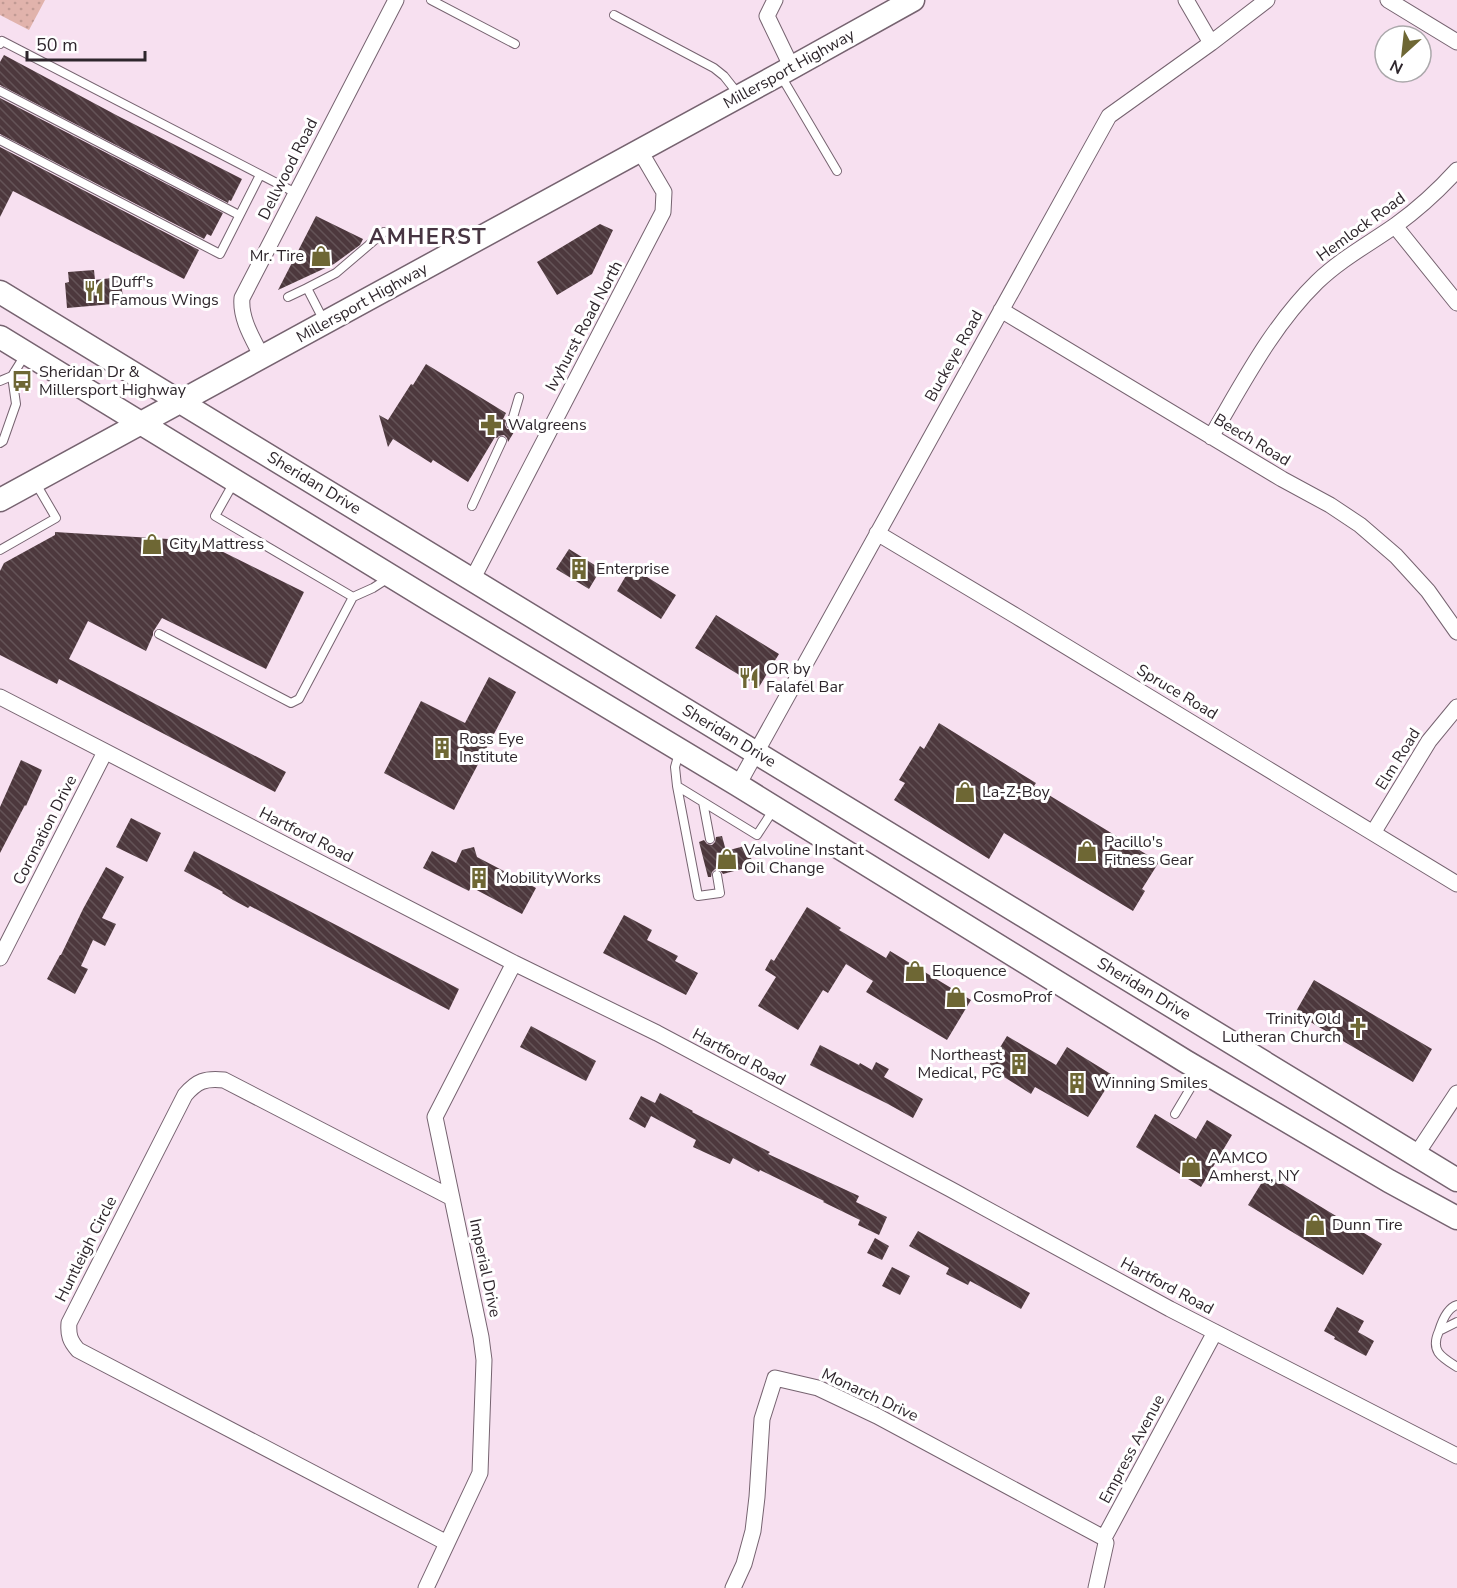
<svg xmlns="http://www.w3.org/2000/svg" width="1457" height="1588" font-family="'Nunito Sans',sans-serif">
	<defs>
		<pattern id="park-dots" width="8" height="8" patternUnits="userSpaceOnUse" patternTransform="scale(1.5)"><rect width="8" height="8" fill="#e1b3ac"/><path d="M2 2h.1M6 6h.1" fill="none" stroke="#c19a94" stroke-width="1.8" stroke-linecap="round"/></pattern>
		<pattern id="building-back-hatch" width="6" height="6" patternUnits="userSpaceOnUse" patternTransform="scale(1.5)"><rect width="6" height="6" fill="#4d383d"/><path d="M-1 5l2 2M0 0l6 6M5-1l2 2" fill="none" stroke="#645357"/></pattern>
	</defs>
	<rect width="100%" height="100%" fill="#f7e0f0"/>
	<path fill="url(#park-dots)" d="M0,0H45L29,30L0,15Z"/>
	<path fill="url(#building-back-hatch)" d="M4,55L118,116L242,179L231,201L229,200L228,203L0,85V62Z
		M0,98L223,213L211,236L207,234L204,239L0,134Z
		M0,147L199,250L184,279L13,191L0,217Z
		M316,216L363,239L360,245L334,264L278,290Z
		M600,224L613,230L592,274L557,295L537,262Z
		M94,270L95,280L120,277L124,303L67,308L65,283L69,282L68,272Z
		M426,364L506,413L503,419L506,420L505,425L507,429L512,430L517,427L508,442L507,438L504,435L499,436L497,438L495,437L468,482L433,460L431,463L393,439L388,447L379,415L388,420L411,384L413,385Z
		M55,532L201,541L304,592L266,669L162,618L153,632V635L146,651L88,621L69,659L286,772L275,792L59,679L57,684L0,655V571L4,563L55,535Z
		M569,549L601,569L589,589L556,569Z
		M631,567L676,595L661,619L617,591Z
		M716,615L779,654L759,687L695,648Z
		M489,677L516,692L454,810L384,773L421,701L465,723Z
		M939,723L1036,783L1034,786L1159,862L1142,889L1145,891L1133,911L1004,833L989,859L894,800L905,783L899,780L920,746L924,749Z
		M21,760L42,770L26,806L25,805L0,853V807Z
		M131,818L161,833L147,862L116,847Z
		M722,836L726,851L748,845L753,866L723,874L720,870L715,869L712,872L711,877H708L699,842L704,840L707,844L712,845L715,842L716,837Z
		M474,847L477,857L536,888L522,914L471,887L469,891L423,868L432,851L456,863L462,850Z
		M194,851L459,989L449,1010L250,906L248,908L233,900L222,893L223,892L184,871Z
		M106,867L124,877L102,918L116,924L105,946L93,940L81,966L88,969L75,994L47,979L60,955H61L83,909Z
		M807,907L841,928L839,930L886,958L890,951L971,1000L947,1040L866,992L873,981L846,964L828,993L823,990L798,1030L758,1006L776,977L765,970L771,959L774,961Z
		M624,915L652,930L647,940L678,956L675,961L698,973L686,995L603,953Z
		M1314,980L1432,1049L1413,1082L1295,1013Z
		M531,1026L596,1061L586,1081L520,1047Z
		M1007,1036L1056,1065L1067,1047L1114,1076L1088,1117L1035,1087L1031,1094L988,1067Z
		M820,1045L859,1065L860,1063L872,1070L876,1062L889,1069L884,1077L923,1099L913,1118L888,1104L810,1065Z
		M660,1093L693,1111L692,1112L770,1152L768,1154L859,1196L856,1202L887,1217L879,1235L858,1225L860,1220L823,1202L824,1201L760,1170L759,1172L733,1158L730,1164L693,1147L696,1140L651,1116L645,1128L629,1119L641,1096L655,1103Z
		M1155,1114L1196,1139L1207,1120L1232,1135L1201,1187L1136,1147Z
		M1267,1174L1382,1244L1363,1275L1248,1205Z
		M918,1231L1030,1293L1021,1309L970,1281L968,1285L946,1274L949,1268L909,1246Z
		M875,1238L889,1246L882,1260L867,1253Z
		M892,1267L910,1276L900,1295L882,1286Z
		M1337,1307L1364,1321L1358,1332L1374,1341L1366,1356L1334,1339L1335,1337L1324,1331Z"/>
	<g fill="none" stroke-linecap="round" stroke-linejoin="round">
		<defs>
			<path id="lane" d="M431,0L515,44
				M614,15L714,68L724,76L739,95
				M0,44L2,41L296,193
				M781,76L837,171
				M0,91L239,215
				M0,140L220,254L260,175
				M288,297L307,288
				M324,321L307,288L336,273L384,232
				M0,381L12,376L25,355
				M511,424L519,397
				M0,443L3,441L16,404L12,376
				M233,484L215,516L353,597L373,588L387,579
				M472,506L502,441
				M0,550L56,518L35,482
				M159,634L291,703L299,699L353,597
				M679,753L675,767L677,786L757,835L774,809
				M677,786L698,896L720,893L717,875
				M703,802L710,839
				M1175,1114L1200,1072
				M1457,1322L1439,1331C1430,1351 1441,1357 1457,1367
				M1439,1331C1442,1321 1447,1308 1457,1305"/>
			<path id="street" d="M775,0L767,16L792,68
				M1186,0L1211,43
				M1388,0L1457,42
				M1395,226L1457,303
				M1001,310L1282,479L1330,505L1360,525L1396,556L1428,591L1457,632
				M262,357C253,339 240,319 242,298L396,0
				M1211,437C1243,383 1272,326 1317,282C1341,259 1369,244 1396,225C1418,209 1438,191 1457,170
				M877,533L1016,616L1457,884
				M472,580L663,212L664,192L640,151
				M0,697L514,963L657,1033L950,1189L1170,1309L1457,1456
				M738,785L1109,116L1211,43L1267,0
				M1373,833L1429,741L1457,707
				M0,958L105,752
				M1416,1155L1457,1093
				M447,1543L78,1350C70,1341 68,1335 69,1323L185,1095C197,1081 205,1078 224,1080L452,1198
				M426,1588L480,1473L484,1360L481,1337L435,1117L514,963
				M733,1588L744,1564L753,1531L757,1497L762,1419L775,1378L818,1388L877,1416L1104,1538
				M1096,1588L1106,1543L1104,1538L1215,1332"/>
			<path id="primary" d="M0,292L1457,1180
				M0,337L435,603L738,785L1185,1061L1389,1181L1457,1218
				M0,500L780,74L913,0"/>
		</defs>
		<use href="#lane" stroke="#766370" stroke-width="10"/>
		<use href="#street" stroke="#766370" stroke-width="17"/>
		<use href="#primary" stroke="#766370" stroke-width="25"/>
		<use href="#lane" stroke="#fff" stroke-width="8"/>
		<use href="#street" stroke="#fff" stroke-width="15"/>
		<use href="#primary" stroke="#fff" stroke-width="22"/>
	</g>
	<defs>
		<symbol id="shop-bare" viewBox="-9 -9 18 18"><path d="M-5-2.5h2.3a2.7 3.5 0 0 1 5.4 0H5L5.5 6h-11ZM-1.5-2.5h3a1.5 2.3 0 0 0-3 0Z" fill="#6e6734" stroke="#fff" stroke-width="2.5" paint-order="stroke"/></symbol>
		<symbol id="restaurant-bare" viewBox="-9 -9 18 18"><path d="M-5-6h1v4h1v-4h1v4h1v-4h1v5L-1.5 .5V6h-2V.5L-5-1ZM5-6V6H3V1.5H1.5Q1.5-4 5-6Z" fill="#6e6734" stroke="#fff" stroke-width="2.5" paint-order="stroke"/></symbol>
		<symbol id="bus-bare" viewBox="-9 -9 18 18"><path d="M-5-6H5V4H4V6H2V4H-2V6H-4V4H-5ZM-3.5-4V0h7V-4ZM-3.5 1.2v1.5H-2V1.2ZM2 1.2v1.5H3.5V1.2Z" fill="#6e6734" stroke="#fff" stroke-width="2.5" paint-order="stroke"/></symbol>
		<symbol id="pharmacy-bare" viewBox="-9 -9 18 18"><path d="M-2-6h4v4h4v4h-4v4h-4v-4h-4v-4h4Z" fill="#6e6734" stroke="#fff" stroke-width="2.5" paint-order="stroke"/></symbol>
		<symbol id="building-bare" viewBox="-9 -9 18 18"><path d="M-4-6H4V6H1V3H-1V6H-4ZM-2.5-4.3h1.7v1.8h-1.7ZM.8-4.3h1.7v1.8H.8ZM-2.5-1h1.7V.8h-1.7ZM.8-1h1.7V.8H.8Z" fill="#6e6734" stroke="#fff" stroke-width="2.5" paint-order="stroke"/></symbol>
		<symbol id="church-bare" viewBox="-9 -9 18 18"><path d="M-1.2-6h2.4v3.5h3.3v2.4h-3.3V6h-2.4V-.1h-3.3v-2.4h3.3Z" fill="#6e6734" stroke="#fff" stroke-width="2.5" paint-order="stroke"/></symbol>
	</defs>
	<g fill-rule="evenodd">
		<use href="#shop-bare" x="306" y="241" width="30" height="30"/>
		<use href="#restaurant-bare" x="79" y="276" width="30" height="30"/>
		<use href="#bus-bare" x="7" y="366" width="30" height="30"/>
		<use href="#pharmacy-bare" x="476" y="410" width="30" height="30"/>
		<use href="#shop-bare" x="137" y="529" width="30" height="30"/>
		<use href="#building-bare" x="564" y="554" width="30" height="30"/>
		<use href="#restaurant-bare" x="734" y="663" width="30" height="30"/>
		<use href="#building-bare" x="427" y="733" width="30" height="30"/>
		<use href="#shop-bare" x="950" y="777" width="30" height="30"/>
		<use href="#shop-bare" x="1072" y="836" width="30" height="30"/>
		<use href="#shop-bare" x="712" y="844" width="30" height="30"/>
		<use href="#building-bare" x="464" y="863" width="30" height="30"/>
		<use href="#shop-bare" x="900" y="956" width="30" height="30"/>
		<use href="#shop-bare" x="941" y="982" width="30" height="30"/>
		<use href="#church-bare" x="1343" y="1013" width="30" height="30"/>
		<use href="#building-bare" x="1004" y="1049" width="30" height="30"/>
		<use href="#building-bare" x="1062" y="1068" width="30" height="30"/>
		<use href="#shop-bare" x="1176" y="1152" width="30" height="30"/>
		<use href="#shop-bare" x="1300" y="1210" width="30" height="30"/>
	</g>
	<g text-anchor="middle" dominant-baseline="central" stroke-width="6" stroke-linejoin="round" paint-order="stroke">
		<g font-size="16" fill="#2e262c" stroke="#fff">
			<text transform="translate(789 69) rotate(-29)">Millersport Highway</text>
			<text transform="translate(288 169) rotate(-63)">Dellwood Road</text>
			<text transform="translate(1361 227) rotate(-36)">Hemlock Road</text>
			<text transform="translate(362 303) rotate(-29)">Millersport Highway</text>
			<text transform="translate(584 326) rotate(-62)">Ivyhurst Road North</text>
			<text transform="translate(954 356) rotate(-61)">Buckeye Road</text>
			<text transform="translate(1252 440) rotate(31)">Beech Road</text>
			<text transform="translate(314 483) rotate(31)">Sheridan Drive</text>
			<text transform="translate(1177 692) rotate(31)">Spruce Road</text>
			<text transform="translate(729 736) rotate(31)">Sheridan Drive</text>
			<text transform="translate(1398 759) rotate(-58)">Elm Road</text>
			<text transform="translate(45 830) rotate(-63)">Coronation Drive</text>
			<text transform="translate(306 835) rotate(27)">Hartford Road</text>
			<text transform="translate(1144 989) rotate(31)">Sheridan Drive</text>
			<text transform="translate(739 1057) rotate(28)">Hartford Road</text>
			<text transform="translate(86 1249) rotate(-63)">Huntleigh Circle</text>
			<text transform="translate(485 1268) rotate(78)">Imperial Drive</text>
			<text transform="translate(1167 1286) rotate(28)">Hartford Road</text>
			<text transform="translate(870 1395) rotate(25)">Monarch Drive</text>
			<text transform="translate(1132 1449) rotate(-62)">Empress Avenue</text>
		</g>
		<g font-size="16" fill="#2e262c" stroke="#fff" text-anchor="start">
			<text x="304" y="256" text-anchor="end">Mr. Tire</text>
			<text x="111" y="282">Duff's<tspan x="111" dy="18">Famous Wings</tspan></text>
			<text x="39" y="372">Sheridan Dr &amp;<tspan x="39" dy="18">Millersport Highway</tspan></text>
			<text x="508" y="425">Walgreens</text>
			<text x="169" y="544">City Mattress</text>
			<text x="596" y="569">Enterprise</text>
			<text x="766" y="669">OR by<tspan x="766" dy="18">Falafel Bar</tspan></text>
			<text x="459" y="739">Ross Eye<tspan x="459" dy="18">Institute</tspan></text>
			<text x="982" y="792">La-Z-Boy</text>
			<text x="1104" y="842">Pacillo's<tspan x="1104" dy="18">Fitness Gear</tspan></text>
			<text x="744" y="850">Valvoline Instant<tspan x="744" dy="18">Oil Change</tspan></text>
			<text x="496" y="878">MobilityWorks</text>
			<text x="932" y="971">Eloquence</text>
			<text x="973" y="997">CosmoProf</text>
			<text x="1341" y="1019" text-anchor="end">Trinity Old<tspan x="1341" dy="18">Lutheran Church</tspan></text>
			<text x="1002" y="1055" text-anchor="end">Northeast<tspan x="1002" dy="18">Medical, PC</tspan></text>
			<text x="1094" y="1083">Winning Smiles</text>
			<text x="1208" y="1158">AAMCO<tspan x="1208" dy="18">Amherst, NY</tspan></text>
			<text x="1332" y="1225">Dunn Tire</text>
		</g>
		<g font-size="22" font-weight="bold" letter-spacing="1.5" fill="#473542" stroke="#fff">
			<text x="428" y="237">AMHERST</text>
		</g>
	</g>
	<g transform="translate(1403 54) rotate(207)"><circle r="28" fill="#ffffff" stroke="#aba8ab" stroke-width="1.5"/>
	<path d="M0-4.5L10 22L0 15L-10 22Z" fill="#6e6734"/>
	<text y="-9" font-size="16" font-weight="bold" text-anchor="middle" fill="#2e262c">N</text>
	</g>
	<path d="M27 51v9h118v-9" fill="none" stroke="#2e262c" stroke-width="3"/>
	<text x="36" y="51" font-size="18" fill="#2e262c" stroke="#ffffff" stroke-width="4.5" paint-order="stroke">50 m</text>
</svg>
